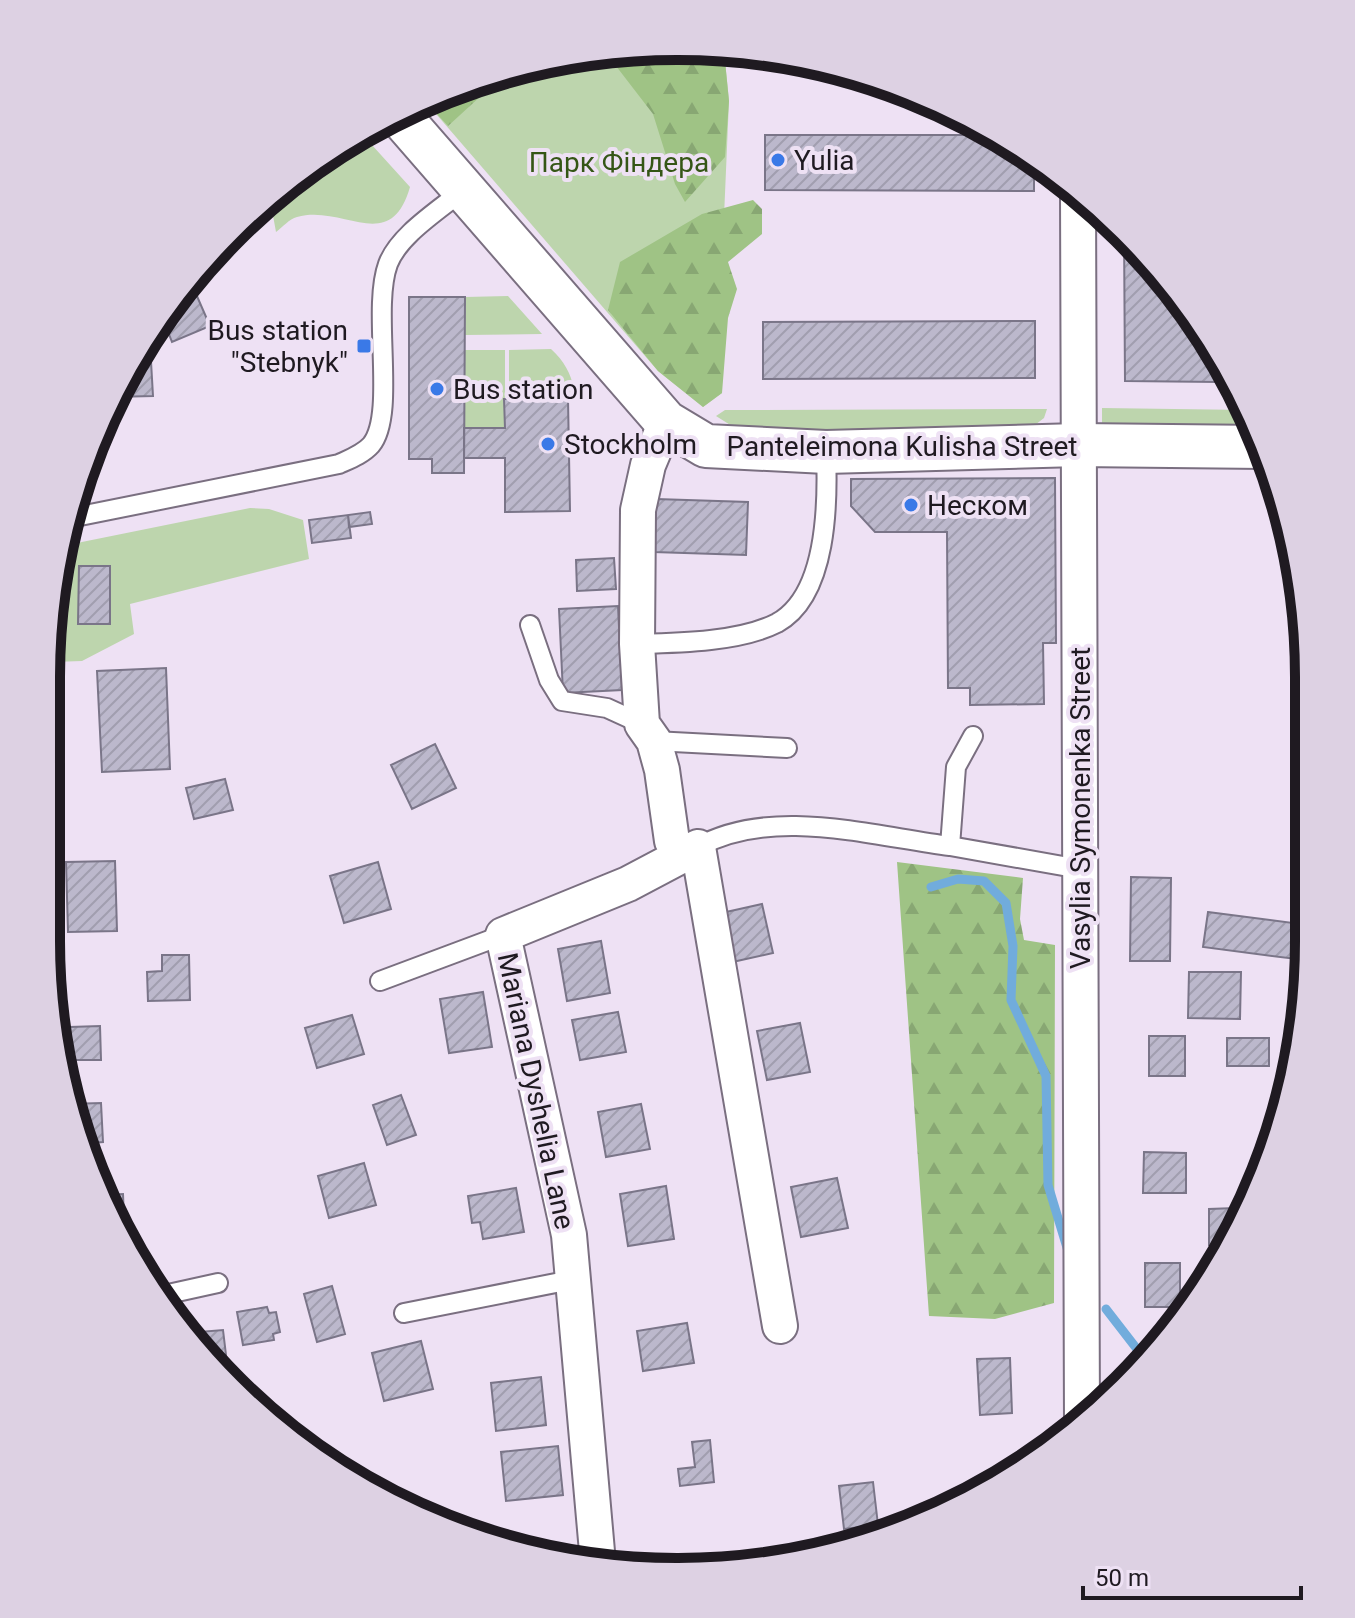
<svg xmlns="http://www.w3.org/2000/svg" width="1355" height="1618" font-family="Roboto,sans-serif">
	<defs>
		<pattern id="forest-firs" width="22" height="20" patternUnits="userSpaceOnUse" patternTransform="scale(2)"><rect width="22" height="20" fill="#9fc385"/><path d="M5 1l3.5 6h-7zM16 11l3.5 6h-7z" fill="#88a773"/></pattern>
		<pattern id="building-hatch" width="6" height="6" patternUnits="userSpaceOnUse" patternTransform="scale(2)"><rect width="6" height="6" fill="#bcb8cc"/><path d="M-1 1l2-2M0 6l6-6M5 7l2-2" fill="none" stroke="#a19eaf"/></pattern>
	</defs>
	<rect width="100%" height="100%" fill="#eee1f4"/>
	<path fill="#bdd5ad" d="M677,46L724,51L729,101L721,286L722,393L703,407L658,371L424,100L554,58Z
		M362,134L410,187C390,256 344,204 297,217C289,219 283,227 276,232L270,199L326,153Z
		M508,296L542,334L464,335L465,297Z
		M551,349C564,361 571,373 574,390L568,399H509V350Z
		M464,350H505V428H464Z
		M1102,408L1247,410L1256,427L1102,426Z
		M1047,409L1044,418L1031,428L827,433L735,428L716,416L725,410Z
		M250,508L269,509L303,520L309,559L130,604L134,634L82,661L53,662C54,632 48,563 72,544Z"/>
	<path fill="url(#forest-firs)" d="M677,46L724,51L729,101L725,157L685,202L675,184L653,114L606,53Z
		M506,73L448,126L424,100Z
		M753,200L762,209V234L728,262L737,289L728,318L722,393L703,407L658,371L608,310L620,262L702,214Z
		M897,862L1023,878L1020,919L1024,940L1055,945L1054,1303L995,1319L929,1316Z"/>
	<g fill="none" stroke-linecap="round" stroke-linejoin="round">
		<path stroke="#71acdc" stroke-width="9" d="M931,887L958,879L984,881L1006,903L1013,946L1011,1000L1046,1076L1048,1185L1068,1251
			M1106,1309L1147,1362"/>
	</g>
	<path fill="url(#building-hatch)" stroke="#7a7588" stroke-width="2" d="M765,135H996L1034,157V191L765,190Z
		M1124,231L1191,312V326H1202L1218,355V382L1125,381Z
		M193,287L210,326L172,342L165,324Z
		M409,297H465L464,473H432V459H409Z
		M1035,321V378L763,379V322Z
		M150,344L153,396L112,397Z
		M504,399H568L570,511L505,512V458H464V428H505Z
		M1055,478L1056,643H1043L1044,704L970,705V688H948L947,532H875L851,506V479Z
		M656,499L748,502L746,555L654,552Z
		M370,512L372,524L349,527L348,515Z
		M348,515L351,538L312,543L309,520Z
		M614,558L616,589L577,591L576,560Z
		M79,566H110V624H78Z
		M618,606L622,690L563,693L559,609Z
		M166,668L170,769L102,772L97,671Z
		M435,744L456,788L412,809L391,765Z
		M225,779L233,810L194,819L186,788Z
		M115,861L117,931L68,932L66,862Z
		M378,862L391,909L344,923L330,876Z
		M1131,877L1171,878L1170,961H1130Z
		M762,904L773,953L728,963L717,914Z
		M1208,912L1301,924L1296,959L1203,947Z
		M601,941L610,993L567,1001L558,949Z
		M162,955H189L190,1000L148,1001L147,972L162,971Z
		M1189,972H1241L1240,1019L1188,1018Z
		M483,992L492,1047L449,1053L440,999Z
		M618,1012L626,1052L580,1060L572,1020Z
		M352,1015L364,1054L317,1068L305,1028Z
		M800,1023L810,1072L767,1080L757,1031Z
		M100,1026L101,1060H71L70,1027Z
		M1149,1036H1185V1076H1149Z
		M1227,1038H1269V1066H1227Z
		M401,1095L416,1135L387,1145L373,1105Z
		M101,1103L103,1142L90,1143L91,1161L68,1104Z
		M641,1104L650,1149L606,1157L598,1112Z
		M1144,1152L1186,1153V1193H1143Z
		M364,1163L376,1205L329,1218L318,1176Z
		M837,1178L848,1228L801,1237L791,1187Z
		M666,1186L674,1239L628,1246L620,1194Z
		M516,1188L524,1232L483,1239L480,1222L472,1223L468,1196Z
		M123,1194L125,1243L105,1195Z
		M1235,1208V1232L1229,1246L1209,1245V1209Z
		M1145,1263H1180V1307H1145Z
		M332,1286L345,1334L317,1342L304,1294Z
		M267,1307L269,1313L276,1312L280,1332L273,1334L274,1340L243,1345L237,1312Z
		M687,1323L694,1363L643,1371L637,1331Z
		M223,1330L229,1380L203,1357L186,1333Z
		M421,1341L433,1389L384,1401L372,1353Z
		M1010,1358L1012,1413L980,1415L977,1359Z
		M541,1377L546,1425L496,1431L491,1383Z
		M710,1440L714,1482L680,1486L678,1469L695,1467L692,1442Z
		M558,1446L563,1495L506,1501L501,1452Z
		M873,1482L878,1525L844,1529L839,1486Z"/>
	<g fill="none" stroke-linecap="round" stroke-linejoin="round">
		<defs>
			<path id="service" d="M75,517L339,464C350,459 363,454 371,445C397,414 371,310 388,264C399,235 438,211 462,191
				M530,625L549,680L562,701L607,708L642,724
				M637,644C678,643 740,642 777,623C828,595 828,501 826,452
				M654,741L787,748
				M950,846L1080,869
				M698,847C772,806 871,836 950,846L956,767L973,736
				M380,981L503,935
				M159,1296L218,1283
				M404,1313L571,1280"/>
			<path id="minor" d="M1078,193L1082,1422
				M666,422L648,465L638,510L637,644L642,724L654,741L662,770L672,841L681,856
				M598,1563L569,1235L503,935L628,884L698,847L780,1326"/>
			<path id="tertiary" d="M398,114L666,422L706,446L826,452L1078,445L1264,447"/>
		</defs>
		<use href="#service" stroke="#7a6f80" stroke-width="22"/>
		<use href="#minor" stroke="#7a6f80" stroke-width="38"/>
		<use href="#tertiary" stroke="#7a6f80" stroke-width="46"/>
		<use href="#service" stroke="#fff" stroke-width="18"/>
		<use href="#minor" stroke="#fff" stroke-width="34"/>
		<use href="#tertiary" stroke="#fff" stroke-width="42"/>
	</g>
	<g fill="#3a79e7" stroke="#eee1f4" stroke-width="3">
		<circle cx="778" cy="160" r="8"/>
		<rect x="356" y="338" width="16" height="16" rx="4"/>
		<circle cx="437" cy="389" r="8"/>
		<circle cx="548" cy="444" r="8"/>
		<circle cx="911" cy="505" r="8"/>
	</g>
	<g text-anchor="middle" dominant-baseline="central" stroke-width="8" stroke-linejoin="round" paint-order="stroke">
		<g font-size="28" fill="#1f1a21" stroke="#eee1f4" text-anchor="start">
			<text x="794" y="160">Yulia</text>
			<text x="348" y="330" text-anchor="end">Bus station<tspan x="348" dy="32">"Stebnyk"</tspan></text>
			<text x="453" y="389">Bus station</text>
			<text x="564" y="444">Stockholm</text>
			<text x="927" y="505">Неском</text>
		</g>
		<g font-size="28" fill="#355616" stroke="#eee1f4">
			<text x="619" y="162">Парк Фіндера</text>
		</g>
		<g font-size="28" fill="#1f1a21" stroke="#eee1f4">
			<text x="902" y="446">Panteleimona Kulisha Street</text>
			<text transform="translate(1080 808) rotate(-90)">Vasylia Symonenka Street</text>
			<text transform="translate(536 1091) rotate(78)">Mariana Dyshelia Lane</text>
		</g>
	</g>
	<path d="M0 0H1355V1618H0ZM677 60H678A617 617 0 0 1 1295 677V941A617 617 0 0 1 678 1558H677A617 617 0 0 1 60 941V677A617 617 0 0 1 677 60Z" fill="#ddd1e3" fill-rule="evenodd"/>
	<path fill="none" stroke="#1f1a21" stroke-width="10" d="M677 60H678A617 617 0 0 1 1295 677V941A617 617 0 0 1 678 1558H677A617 617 0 0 1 60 941V677A617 617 0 0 1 677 60Z"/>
	<path d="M1083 1586v12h218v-12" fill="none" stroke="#1f1a21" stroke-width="4"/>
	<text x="1095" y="1586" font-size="24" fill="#1f1a21" stroke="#eee1f4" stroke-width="6" paint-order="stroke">50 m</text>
</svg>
